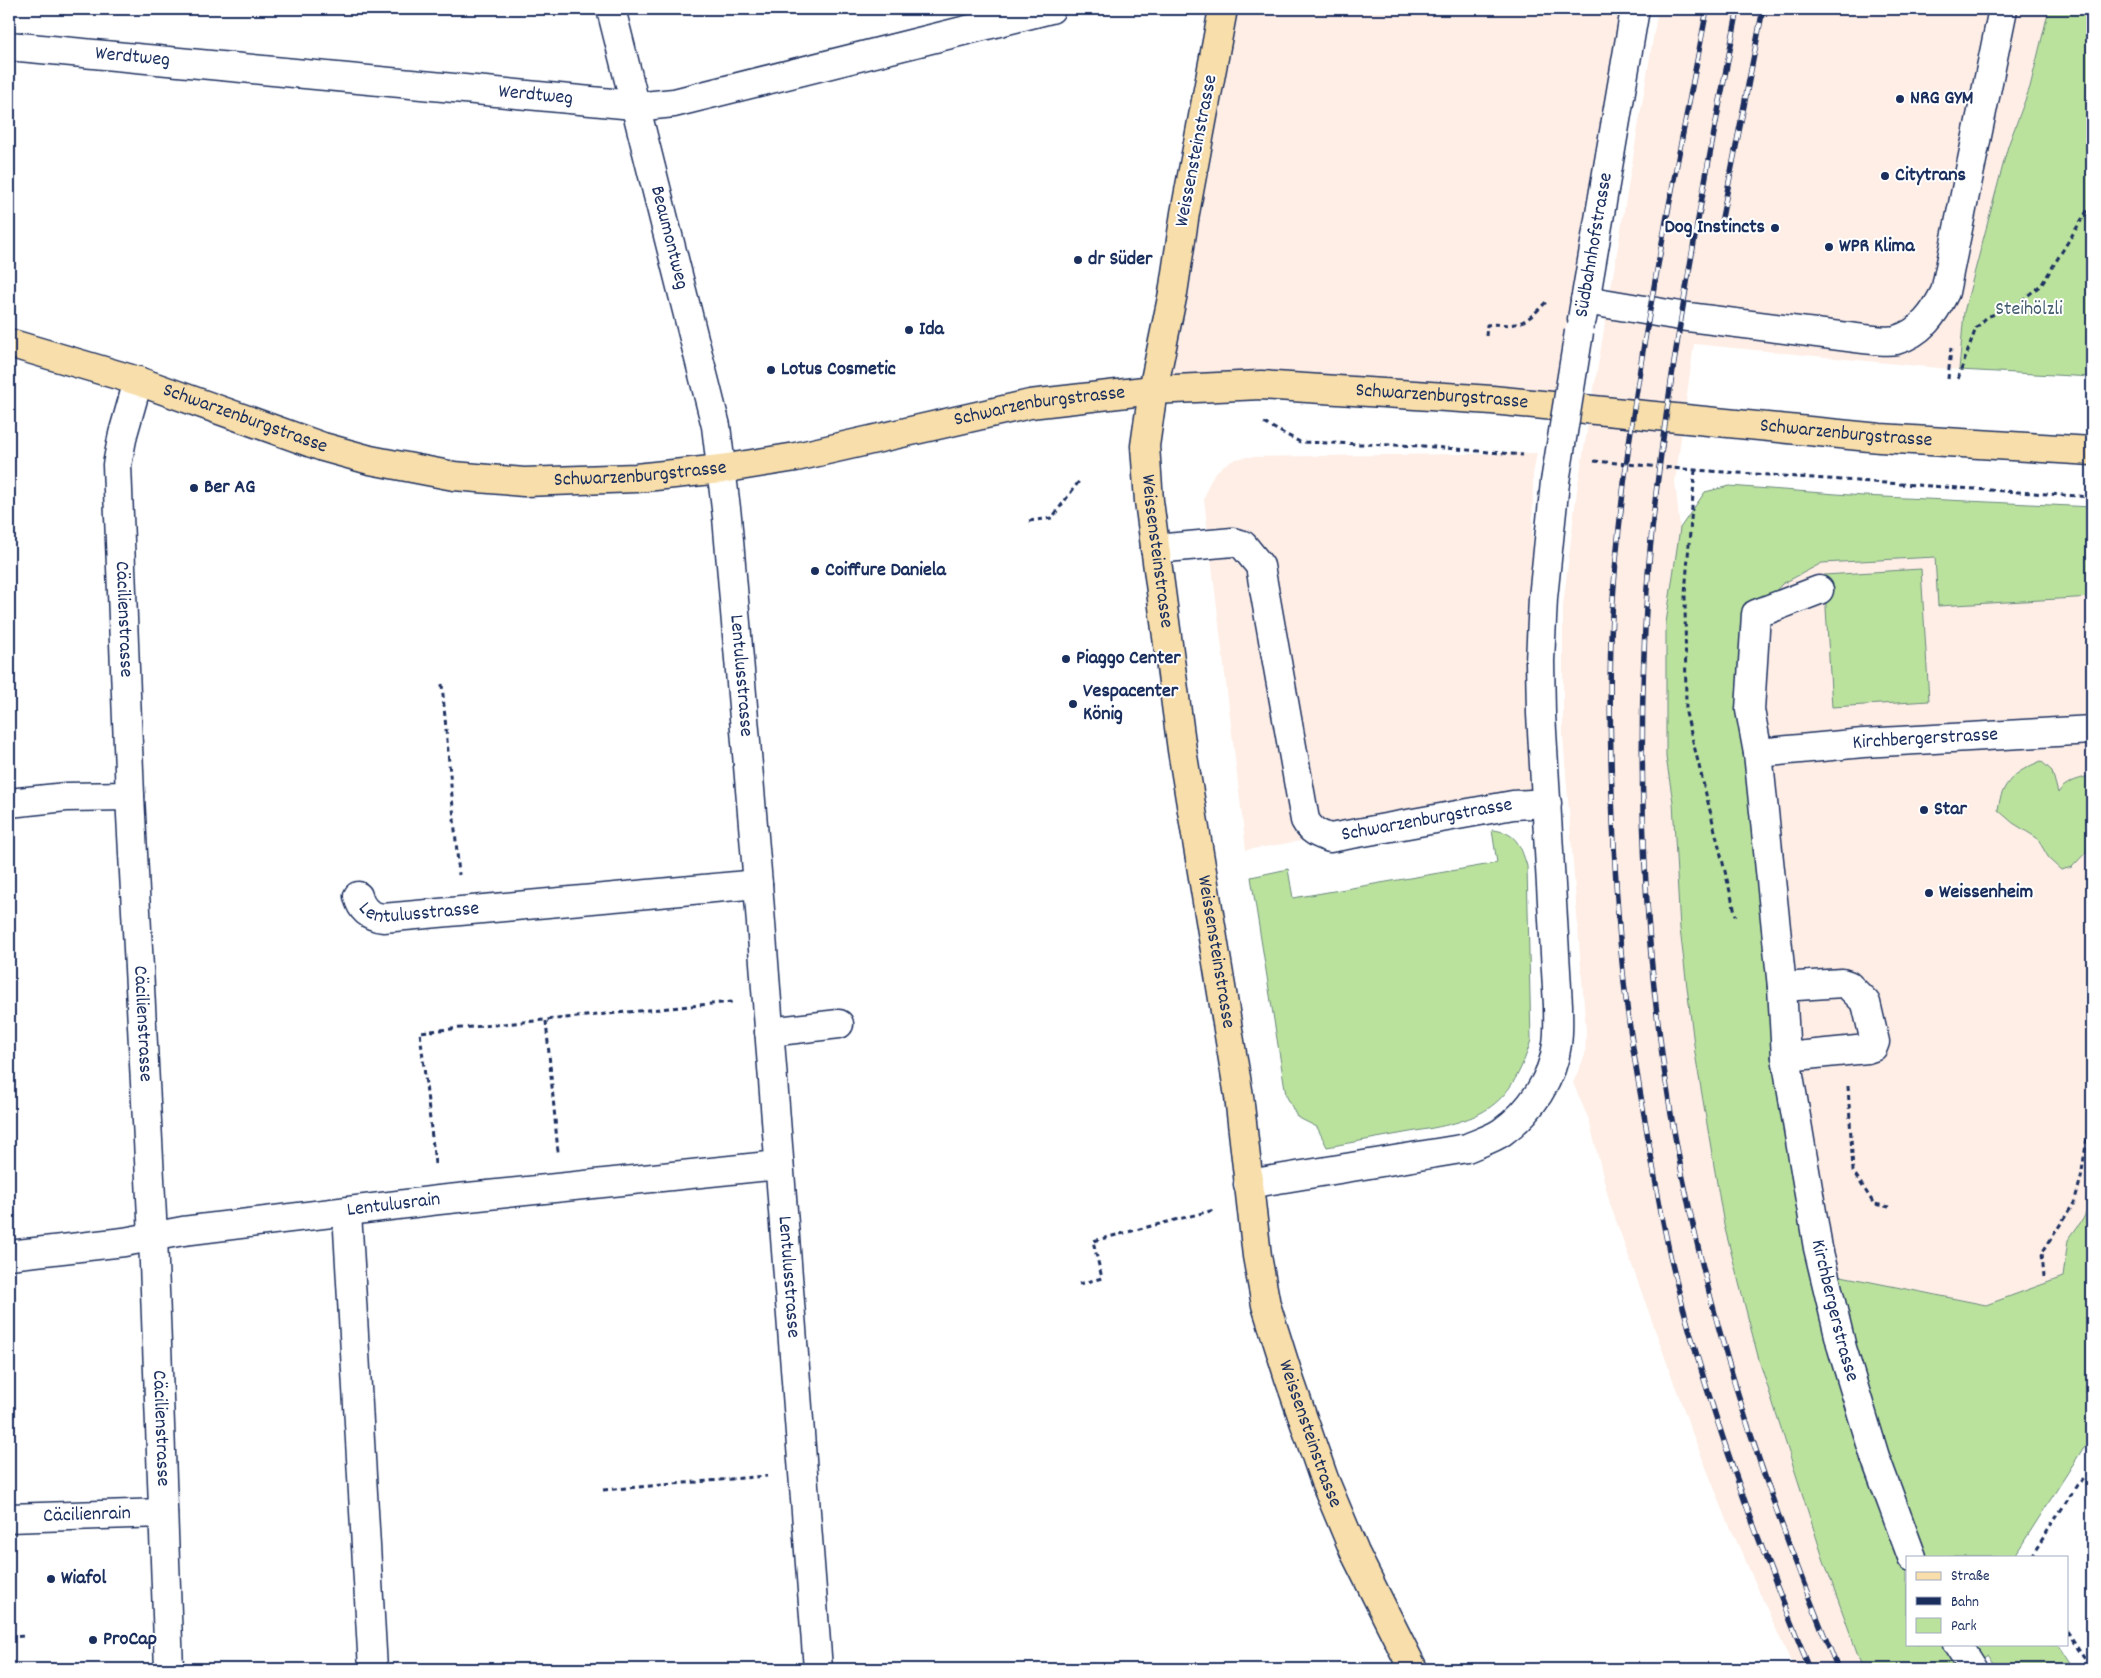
<svg xmlns="http://www.w3.org/2000/svg" width="2101" height="1678" font-family="Dekko,sans-serif">
	<rect width="100%" height="100%" fill="#fff"/>
	<filter id="ink" filterUnits="userSpaceOnUse"><feTurbulence type="fractalNoise" baseFrequency=".02" numOctaves="2"/><feDisplacementMap in="SourceGraphic" scale="10" xChannelSelector="R" yChannelSelector="G"/><feConvolveMatrix kernelMatrix="1 2 1 2 8 2 1 2 1" color-interpolation-filters="sRGB"/></filter>
	<g filter="url(#ink)">
		<path fill="#feeee6" d="M1226,9H1635L1570,396L1153,390Z
			M1658,9H2049L2030,87L2008,146L1964,311L1959,370L1694,344L1675,482L1680,528L1666,623V757L1673,801L1680,929L1724,1225L1759,1360L1823,1558L1863,1669H1794L1727,1520L1691,1430L1610,1204L1589,1120L1573,1083L1585,1055L1586,1031L1563,735V606L1577,490Z
			M1537,453L1533,475L1530,804L1246,850L1204,499L1208,486L1214,474L1224,465L1236,459L1247,457Z
			M1935,557L1938,606L2092,597V1200L2083,1219L2068,1240L2063,1277L1986,1305L1816,1271L1754,731L1771,596L1775,591L1782,584L1822,563Z"/>
		<path fill="#bbe29d" stroke="#6b887e" d="M2049,9H2092V377L1959,370L1964,312L2008,146L2030,87Z
			M1729,486L1863,496L2092,507V597L1938,606L1935,557L1822,563L1782,584L1771,596L1753,724L1816,1271L1986,1305L2063,1277L2068,1240L2083,1219L2092,1200V1441L2084,1447L2014,1557H1907V1644H2059L2075,1669H1997L1987,1654L1962,1669H1863L1823,1558L1759,1360L1724,1225L1695,1053L1680,929L1673,802L1666,757V623L1680,528L1705,492Z
			M1921,569L1929,701L1832,707L1824,575Z
			M2041,761L2052,771L2058,793C2065,782 2076,780 2089,776L2092,779V846L2072,867L2061,870L2050,860L2037,838L2013,823L1998,810C2002,781 2015,772 2041,761Z
			M1492,830C1516,832 1520,844 1527,866L1531,1040C1510,1111 1478,1121 1410,1132C1382,1137 1354,1142 1327,1147L1317,1127L1297,1117L1286,1095L1251,877L1288,869L1293,898L1497,863Z"/>
		<g fill="none" stroke-linecap="round" stroke-linejoin="round">
			<defs>
				<g id="minor">
					<path id="s1" d="M611,9L716,426L727,517L758,884L818,1669"/>
					<path id="s2" d="M9,46L644,106L674,103L1051,9"/>
					<path d="M1585,300L1680,316L1864,339C1874,340 1887,342 1896,340C1921,333 1934,314 1945,292L2003,9"/>
					<path id="s3" d="M1582,319L1635,9"/>
					<path id="s4" d="M138,381L123,434L117,465L130,796L153,1236L169,1669"/>
					<path id="s5" d="M1155,549L1233,542L1243,545L1260,566L1305,820C1311,831 1318,834 1330,838L1513,805L1547,803"/>
					<path id="s6" d="M1819,590L1756,614L1750,710L1758,753L1782,987L1786,1057L1818,1248L1842,1348L1875,1457L1912,1557"/>
					<path id="s7" d="M1758,753L1863,743L2092,730"/>
					<path d="M9,803L66,797L130,796"/>
					<path id="s8" d="M358,896C361,909 369,916 383,918L758,884"/>
					<path d="M1782,987L1842,983L1848,985L1866,1003L1875,1042L1873,1047L1867,1049L1786,1057"/>
					<path d="M769,1032L839,1024"/>
					<path d="M1248,1184L1467,1148C1478,1143 1492,1139 1502,1132C1530,1112 1553,1079 1557,1044C1559,1031 1558,1018 1558,1005L1541,714L1540,661L1543,598L1555,482"/>
					<path d="M347,1212L373,1669"/>
					<path id="s9" d="M9,1255L124,1242L183,1231L439,1200L779,1165"/>
					<path id="s10" d="M9,1518L163,1513"/>
					<path d="M1957,1644L1973,1669"/>
				</g>
				<g id="major">
					<path id="s11" d="M1223,9L1185,213L1173,293L1153,390L1145,446L1149,501L1182,750L1239,1096L1257,1256L1266,1305L1289,1378L1324,1479L1355,1553L1413,1669"/>
					<path id="s12" d="M9,343L138,381L323,447L370,460L454,476L524,482L636,478L721,469L796,457L1030,404L1153,390L1261,385L1492,400L1880,438L2092,451"/>
				</g>
			</defs>
			<use href="#minor" stroke="#1b2f5e" stroke-width="31"/>
			<use href="#major" stroke="#1b2f5e" stroke-width="31"/>
			<path stroke="#1b2f5e" stroke-width="3" stroke-dasharray="5 4" stroke-linecap="butt" d="M1486,336L1487,325C1497,323 1506,326 1515,324C1528,322 1539,309 1548,300
				M1948,379L1951,348
				M1958,379L1976,328L1987,317L2015,306L2042,284L2092,203
				M1264,423L1300,442L1423,446L1523,455
				M1594,461L1695,470L2092,497
				M1695,470L1685,594L1686,713L1736,916
				M1029,521L1052,518L1080,480
				M442,684L459,875
				M546,1021L558,1152
				M1848,1086L1853,1171L1874,1204L1889,1207
				M435,1164L420,1032L732,1002
				M2044,1277L2042,1253L2074,1203L2081,1178L2092,1104
				M1079,1284L1102,1278L1093,1241L1214,1210
				M603,1490L767,1476
				M2031,1557L2077,1485L2092,1470
				M2067,1631L2092,1669
				M9,1637L25,1636"/>
			<use href="#minor" stroke="#fff" stroke-width="28"/>
			<use href="#major" stroke="#f8deab" stroke-width="28"/>
			<defs>
				<path id="rail" d="M1707,9C1669,209 1624,411 1612,615C1609,674 1610,734 1612,794C1614,853 1617,913 1623,972C1628,1026 1638,1079 1647,1132C1657,1191 1667,1250 1683,1307C1717,1431 1761,1551 1810,1669
					M1738,9C1712,140 1687,271 1668,403C1659,465 1651,527 1647,589C1635,797 1645,1013 1691,1216C1725,1372 1777,1522 1838,1669
					M1720,228L1763,9"/>
			</defs>
			<use href="#rail" stroke="#1b2f5e" stroke-width="5.5"/>
			<use href="#rail" stroke="#fff" stroke-width="4" stroke-dasharray="11" stroke-linecap="butt"/>
			<defs>
				<path id="minor-bridge" d="M1555,482L1579,332"/>
			</defs>
			<use href="#minor-bridge" stroke="#1b2f5e" stroke-width="31" stroke-linecap="butt"/>
			<use href="#minor-bridge" stroke="#fff" stroke-width="28"/>
		</g>
	</g>
	<g fill="#1b2f5e" stroke="#fff" stroke-width="2">
		<circle cx="1900" cy="99" r="5"/>
		<circle cx="1885" cy="176" r="5"/>
		<circle cx="1775" cy="228" r="5"/>
		<circle cx="1829" cy="247" r="5"/>
		<circle cx="1078" cy="260" r="5"/>
		<circle cx="909" cy="330" r="5"/>
		<circle cx="771" cy="370" r="5"/>
		<circle cx="194" cy="488" r="5"/>
		<circle cx="815" cy="571" r="5"/>
		<circle cx="1066" cy="659" r="5"/>
		<circle cx="1073" cy="704" r="5"/>
		<circle cx="1924" cy="810" r="5"/>
		<circle cx="1929" cy="893" r="5"/>
		<circle cx="51" cy="1579" r="5"/>
		<circle cx="93" cy="1640" r="5"/>
	</g>
	<g text-anchor="middle" dominant-baseline="central" stroke-width="4" stroke-linejoin="round" paint-order="stroke">
		<g font-size="20" fill="#1b2f5e" stroke="#fff">
			<text stroke="none"><textPath href="#s2" startOffset="124">Werdtweg</textPath></text>
			<text stroke="none"><textPath href="#s2" startOffset="529">Werdtweg</textPath></text>
			<text transform="translate(1197 151) rotate(-79)">Weissensteinstrasse</text>
			<text stroke="none"><textPath href="#s1" startOffset="236">Beaumontweg</textPath></text>
			<text stroke="none"><textPath href="#s3" startOffset="75">Südbahnhofstrasse</textPath></text>
			<text stroke="none"><textPath href="#s12" startOffset="1462">Schwarzenburgstrasse</textPath></text>
			<text stroke="none"><textPath href="#s12" startOffset="1058">Schwarzenburgstrasse</textPath></text>
			<text stroke="none"><textPath href="#s12" startOffset="248">Schwarzenburgstrasse</textPath></text>
			<text stroke="none"><textPath href="#s12" startOffset="1868">Schwarzenburgstrasse</textPath></text>
			<text stroke="none"><textPath href="#s12" startOffset="652">Schwarzenburgstrasse</textPath></text>
			<text stroke="none"><textPath href="#s11" startOffset="550">Weissensteinstrasse</textPath></text>
			<text stroke="none"><textPath href="#s4" startOffset="241">Cäcilienstrasse</textPath></text>
			<text stroke="none"><textPath href="#s1" startOffset="681">Lentulusstrasse</textPath></text>
			<text stroke="none"><textPath href="#s7" startOffset="168">Kirchbergerstrasse</textPath></text>
			<text stroke="none"><textPath href="#s5" startOffset="504">Schwarzenburgstrasse</textPath></text>
			<text stroke="none"><textPath href="#s8" startOffset="71">Lentulusstrasse</textPath></text>
			<text stroke="none"><textPath href="#s11" startOffset="955">Weissensteinstrasse</textPath></text>
			<text stroke="none"><textPath href="#s4" startOffset="646">Cäcilienstrasse</textPath></text>
			<text stroke="none"><textPath href="#s9" startOffset="388">Lentulusrain</textPath></text>
			<text stroke="none"><textPath href="#s1" startOffset="1284">Lentulusstrasse</textPath></text>
			<text stroke="none"><textPath href="#s6" startOffset="771">Kirchbergerstrasse</textPath></text>
			<text stroke="none"><textPath href="#s4" startOffset="1051">Cäcilienstrasse</textPath></text>
			<text stroke="none"><textPath href="#s11" startOffset="1448">Weissensteinstrasse</textPath></text>
			<text stroke="none"><textPath href="#s10" startOffset="78">Cäcilienrain</textPath></text>
		</g>
		<g font-size="20" font-weight="bold" fill="#1b2f5e" stroke="#fff" text-anchor="start">
			<text x="1910" y="99">NRG GYM</text>
			<text x="1895" y="176">Citytrans</text>
			<text x="1765" y="228" text-anchor="end">Dog Instincts</text>
			<text x="1839" y="247">WPR Klima</text>
			<text x="1088" y="260">dr Süder</text>
			<text x="919" y="330">Ida</text>
			<text x="781" y="370">Lotus Cosmetic</text>
			<text x="204" y="488">Ber AG</text>
			<text x="825" y="571">Coiffure Daniela</text>
			<text x="1076" y="659">Piaggo Center</text>
			<text x="1083" y="692">Vespacenter<tspan x="1083" dy="23">König</tspan></text>
			<text x="1934" y="810">Star</text>
			<text x="1939" y="893">Weissenheim</text>
			<text x="61" y="1579">Wiafol</text>
			<text x="103" y="1640">ProCap</text>
		</g>
		<g font-size="20" fill="#435c6e" stroke="#fff">
			<text x="2029" y="310">Steihölzli</text>
		</g>
	</g>
	<rect width="2101" height="1678" fill="none" stroke="#fff" stroke-width="30"/>
	<rect x="15" y="15" width="2071" height="1648" fill="none" stroke="#1b2f5e" stroke-width="2" filter="url(#ink)"/>
	<rect x="1906" y="1556" width="162" height="90" fill="#ffffff" stroke="#a4acbf"/>
	<rect x="1916" y="1572" width="25" height="8" fill="#f8deab" stroke="#a4acbf"/>
	<text x="1951" y="1580" font-size="15" fill="#1b2f5e">Straße</text>
	<rect x="1916" y="1597" width="25" height="8" fill="#1b2f5e" stroke="#a4acbf"/>
	<text x="1951" y="1606" font-size="15" fill="#1b2f5e">Bahn</text>
	<rect x="1916" y="1618" width="25" height="15" fill="#bbe29d" stroke="#a4acbf"/>
	<text x="1951" y="1630" font-size="15" fill="#1b2f5e">Park</text>
</svg>
